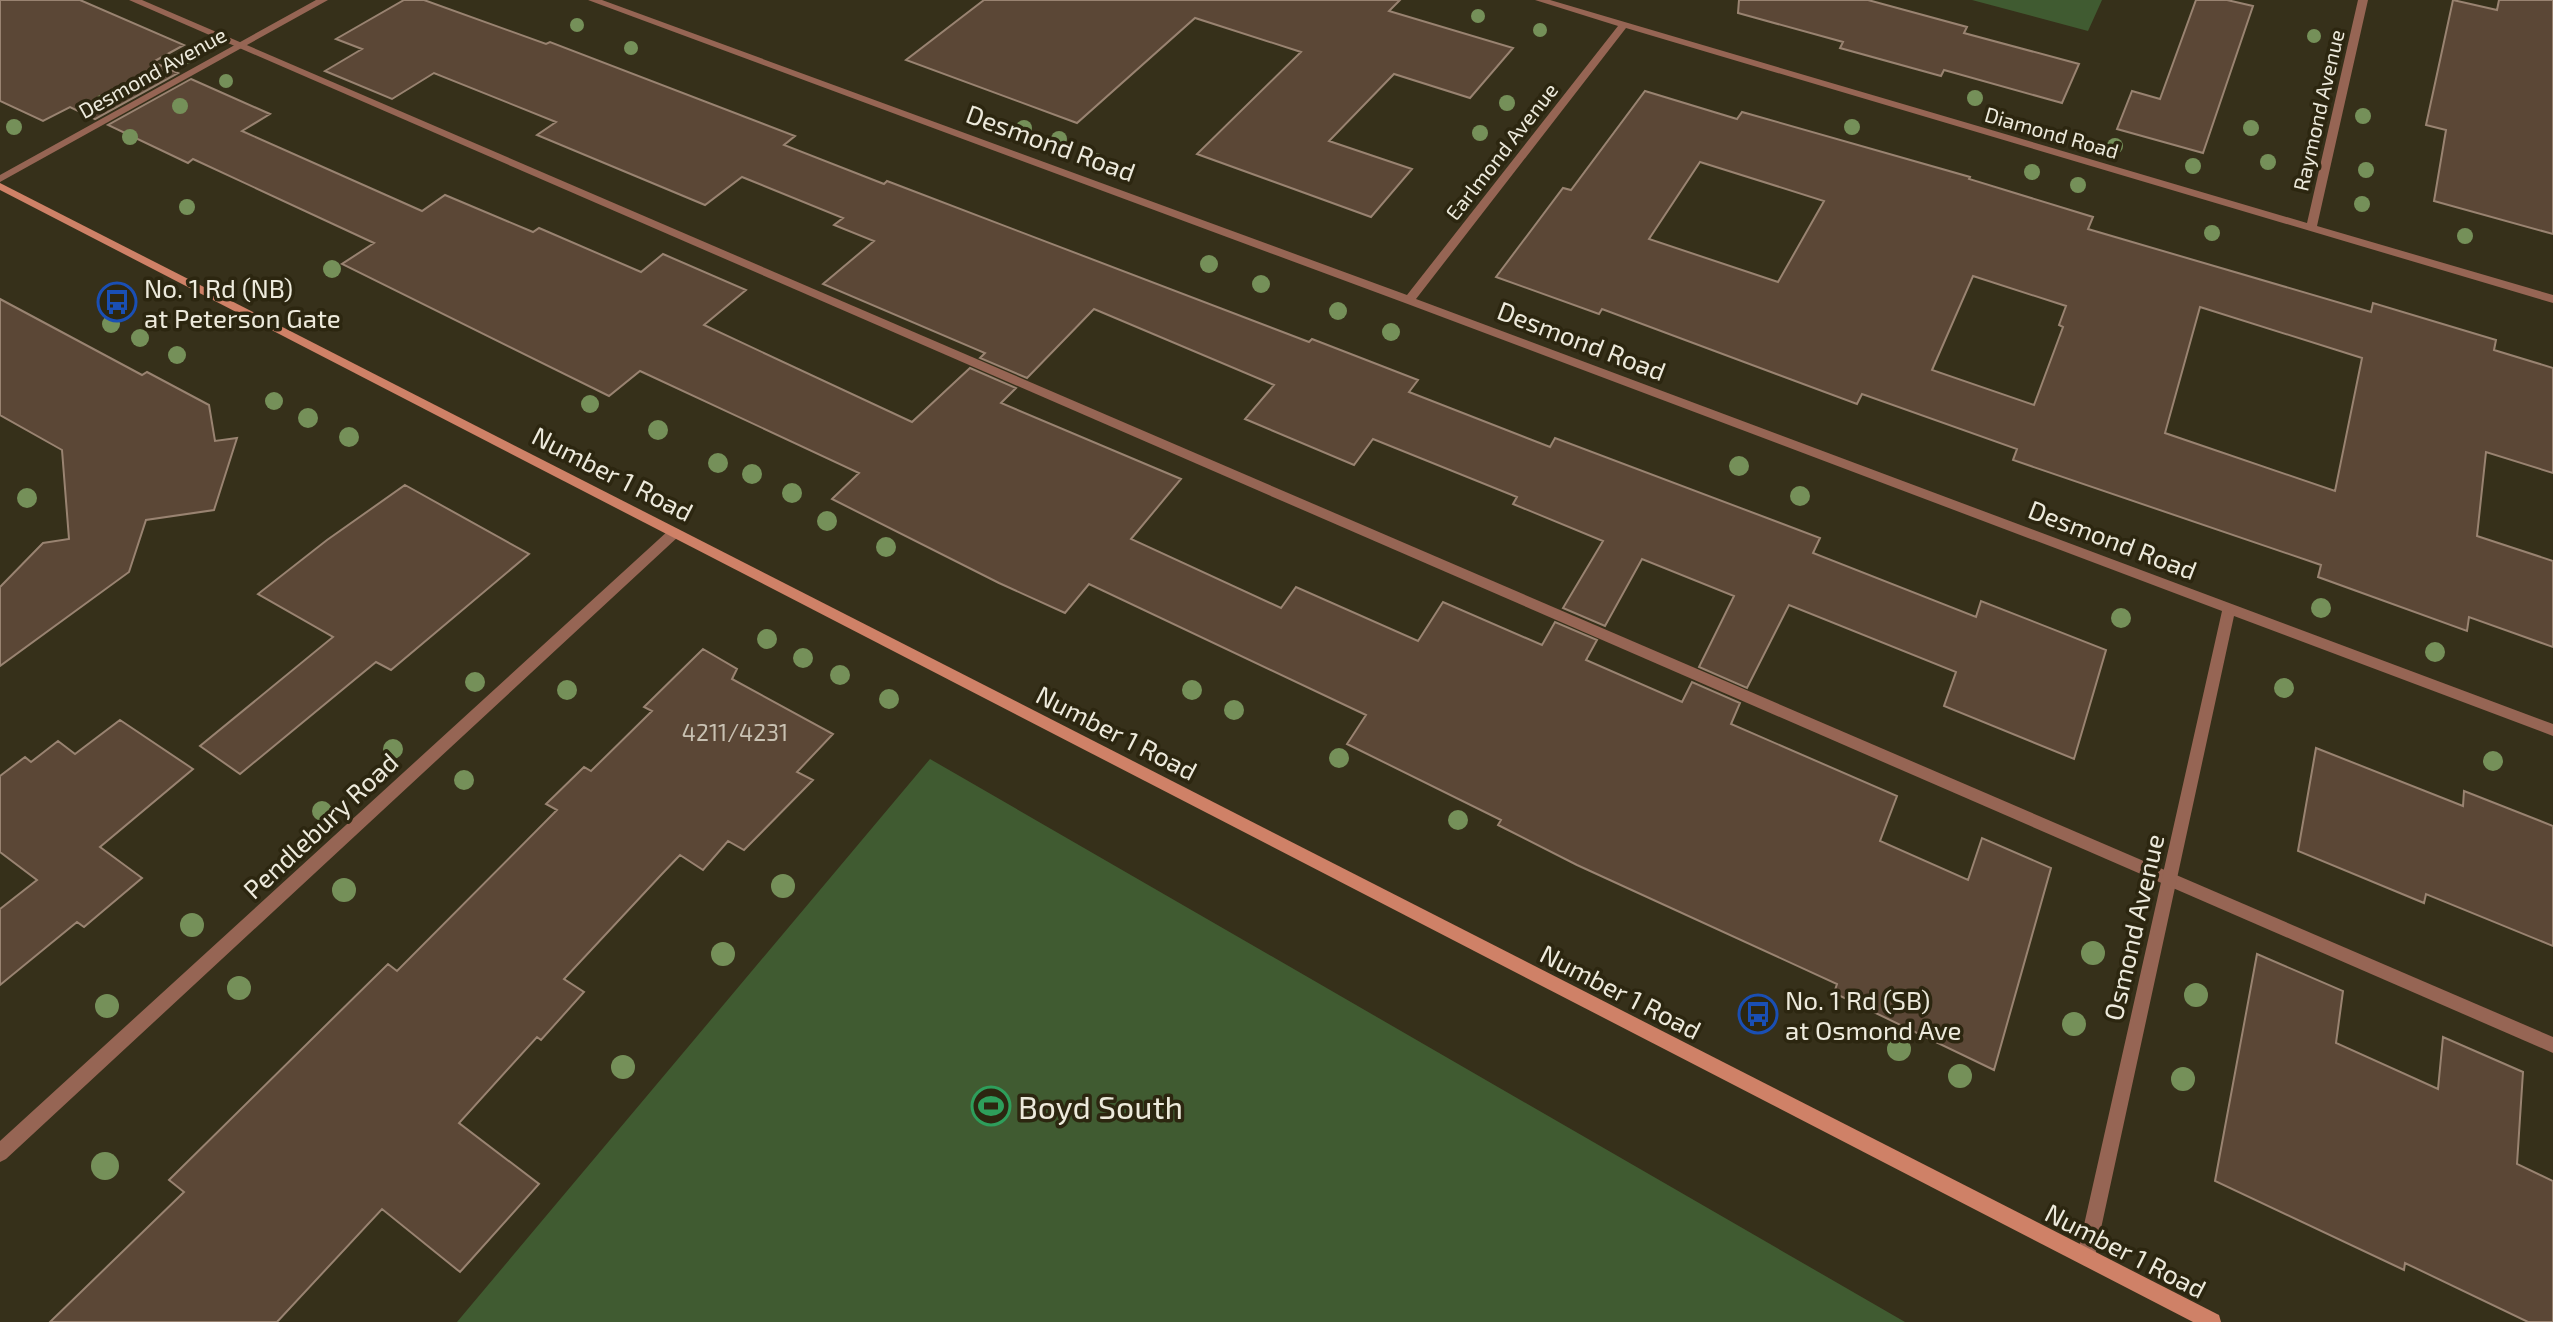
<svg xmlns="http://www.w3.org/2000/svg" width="2553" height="1322" font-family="'Exo 2',sans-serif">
	<rect width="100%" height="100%" fill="#36301a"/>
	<path fill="#405b31" d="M1972,0H2102L2088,31Z
		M930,759L1905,1322H457Z"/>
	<path fill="#5b4736" stroke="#998371" stroke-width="2" fill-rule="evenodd" d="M0,0H80L184,45L153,62L178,73L95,119L70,107L43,121L0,101Z
		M404,0H424L546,44L550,42L795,136L784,145L884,184L887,181L1309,342L1312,339L1418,380L1409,392L1550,447L1555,438L1820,538L1813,553L1976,617L1981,601L2106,650L2074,759L1944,706L1956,672L1789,605L1747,688L1699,667L1734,596L1642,559L1605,626L1563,608L1603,541L1513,504L1517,497L1373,439L1354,465L1245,419L1274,385L1094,309L1027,378L980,358L985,353L823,284L874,241L834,225L843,218L742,177L705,205L537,135L556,122L434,73L392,99L325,71L362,49L336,39Z
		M984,0H1400L1389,11L1513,48L1470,98L1394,74L1329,141L1412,169L1371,217L1197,154L1301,52L1195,18L1077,123L906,60Z
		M1739,0H1868L1967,27L1964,33L2079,64L2062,103L1944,70L1941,76L1840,48L1843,42L1738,13Z
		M2196,0H2227L2253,6L2203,153L2117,129L2132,91L2160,99Z
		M2453,0L2497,10L2499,0H2553V234L2434,201L2446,130L2426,125Z
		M191,79L270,114L242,131L422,211L445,195L533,232L539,228L641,272L663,254L746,290L704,325L912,422L970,368L1016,388L1001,403L1181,479L1131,539L1281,608L1296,587L1418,641L1443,602L1542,645L1555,622L1597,640L1586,660L1682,702L1692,682L1740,703L1731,724L1897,796L1880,841L1968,880L1982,838L2051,868L1994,1070L1834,993L1837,984L1577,865L1498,825L1501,820L1347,744L1366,715L1089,584L1065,613L999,583L832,499L859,473L640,371L609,396L342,264L374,243L193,159L188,163L108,125Z
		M1645,91L1737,119L1742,112L1970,177L1969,179L2093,217L2088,229L2371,312L2373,303L2496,340L2494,350L2553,368V473L2486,452L2477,536L2553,561V647L2469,617L2467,631L2318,577L2321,565L2013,460L2017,449L1862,394L1857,404L1602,309L1599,314L1496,277L1563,188L1571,190ZM1700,162L1824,201L1778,282L1649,239ZM1973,276L2066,306L2059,325L2063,327L2034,405L1932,370ZM2200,307L2362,358L2335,491L2165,433Z
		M0,299L142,375L147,372L209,405L215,441L237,438L214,510L146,520L129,572L0,666V587L43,543L69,539L62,450L0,415Z
		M405,485L529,554L391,670L376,662L240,774L200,746L333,637L258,594L327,540Z
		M703,649L737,669L732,679L833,734L797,772L813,780L744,850L728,841L703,870L680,855L661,875L564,979L584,992L541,1040L537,1037L459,1123L539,1184L460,1272L382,1209L277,1322H50L184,1192L169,1180L388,964L397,971L557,810L546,804L584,767L591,771L652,711L644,707Z
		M120,720L193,769L100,847L142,878L84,927L77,922L0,985V909L37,880L0,852V776L25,757L31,762L58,741L75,754Z
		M2316,748L2463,806L2464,791L2553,826V946L2426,894L2424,903L2298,851Z
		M2257,954L2343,991L2336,1043L2438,1089L2443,1037L2523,1072L2517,1164L2553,1181V1322H2528L2405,1263L2404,1270L2215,1181Z"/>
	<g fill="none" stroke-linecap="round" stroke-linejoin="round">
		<path fill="#966554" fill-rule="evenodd" d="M129,0H142L2553,1037V1053Z"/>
		<path fill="#966554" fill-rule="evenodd" d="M316,0H328L0,182V175Z
			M588,0H602L1407,295L1618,26L1535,0H1550L2307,223L2358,0H2368L2317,226L2553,295V303L1626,28L1416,299L2553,724V736L2234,616L2095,1256L2092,1262L2086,1265L2080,1262L2077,1256L2222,611L1405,303Z
			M674,528L679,530L681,533L679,536L6,1159L0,1162V1141L669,530Z"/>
		<path fill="#cf8167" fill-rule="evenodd" d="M0,183L2219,1315L2221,1322H2193L0,190Z"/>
	</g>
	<g fill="#759059">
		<circle cx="1478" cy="16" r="7"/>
		<circle cx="577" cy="25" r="7"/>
		<circle cx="1540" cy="30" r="7"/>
		<circle cx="2314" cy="36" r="7"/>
		<circle cx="631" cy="48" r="7"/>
		<circle cx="187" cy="57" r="7"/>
		<circle cx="145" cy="80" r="7"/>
		<circle cx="226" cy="81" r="7"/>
		<circle cx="1975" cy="98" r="8"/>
		<circle cx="102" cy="103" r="8"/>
		<circle cx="1507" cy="103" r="8"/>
		<circle cx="180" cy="106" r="8"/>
		<circle cx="2363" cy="116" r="8"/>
		<circle cx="14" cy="127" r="8"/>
		<circle cx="1852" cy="127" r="8"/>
		<circle cx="1024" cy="128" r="8"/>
		<circle cx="2251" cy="128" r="8"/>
		<circle cx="1480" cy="133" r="8"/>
		<circle cx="130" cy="137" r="8"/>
		<circle cx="1059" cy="139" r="8"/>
		<circle cx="2115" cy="146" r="8"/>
		<circle cx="1096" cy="161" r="8"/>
		<circle cx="2268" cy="162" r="8"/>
		<circle cx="2193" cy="166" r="8"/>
		<circle cx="2366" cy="170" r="8"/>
		<circle cx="2032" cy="172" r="8"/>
		<circle cx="2078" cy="185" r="8"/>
		<circle cx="2362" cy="204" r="8"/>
		<circle cx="187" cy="207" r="8"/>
		<circle cx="2212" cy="233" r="8"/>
		<circle cx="2465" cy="236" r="8"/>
		<circle cx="1209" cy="264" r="9"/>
		<circle cx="332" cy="269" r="9"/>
		<circle cx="1261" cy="284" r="9"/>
		<circle cx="1338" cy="311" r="9"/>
		<circle cx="111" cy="324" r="9"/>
		<circle cx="1391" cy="332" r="9"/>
		<circle cx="140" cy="338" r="9"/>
		<circle cx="177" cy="355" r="9"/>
		<circle cx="274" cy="401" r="9"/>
		<circle cx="590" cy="404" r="9"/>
		<circle cx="308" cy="418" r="10"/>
		<circle cx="658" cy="430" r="10"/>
		<circle cx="349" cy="437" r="10"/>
		<circle cx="718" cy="463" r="10"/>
		<circle cx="1739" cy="466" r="10"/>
		<circle cx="752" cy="474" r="10"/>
		<circle cx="792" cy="493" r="10"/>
		<circle cx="1800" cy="496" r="10"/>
		<circle cx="27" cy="498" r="10"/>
		<circle cx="827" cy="521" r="10"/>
		<circle cx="886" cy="547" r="10"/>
		<circle cx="2321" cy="608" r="10"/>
		<circle cx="2121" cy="618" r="10"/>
		<circle cx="767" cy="639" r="10"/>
		<circle cx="2435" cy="652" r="10"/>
		<circle cx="803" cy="658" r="10"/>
		<circle cx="840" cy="675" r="10"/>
		<circle cx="475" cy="682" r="10"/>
		<circle cx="2284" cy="688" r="10"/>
		<circle cx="567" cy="690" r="10"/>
		<circle cx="1192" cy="690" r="10"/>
		<circle cx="889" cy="699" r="10"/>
		<circle cx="1234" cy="710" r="10"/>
		<circle cx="393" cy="749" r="10"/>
		<circle cx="1339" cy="758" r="10"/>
		<circle cx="2493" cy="761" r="10"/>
		<circle cx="464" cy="780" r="10"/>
		<circle cx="322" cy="811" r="10"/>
		<circle cx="1458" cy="820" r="10"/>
		<circle cx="783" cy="886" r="12"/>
		<circle cx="344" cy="890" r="12"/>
		<circle cx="192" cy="925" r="12"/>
		<circle cx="2093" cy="953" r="12"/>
		<circle cx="723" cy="954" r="12"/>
		<circle cx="239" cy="988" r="12"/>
		<circle cx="2196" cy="995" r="12"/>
		<circle cx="107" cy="1006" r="12"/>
		<circle cx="2074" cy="1024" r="12"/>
		<circle cx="1899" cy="1049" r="12"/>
		<circle cx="623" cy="1067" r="12"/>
		<circle cx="1960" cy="1076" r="12"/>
		<circle cx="2183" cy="1079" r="12"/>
		<circle cx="105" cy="1166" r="14"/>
	</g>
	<defs>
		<symbol id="bus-ring" viewBox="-11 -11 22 22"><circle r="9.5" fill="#2c2610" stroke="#1a4fb4" stroke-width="1.5"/><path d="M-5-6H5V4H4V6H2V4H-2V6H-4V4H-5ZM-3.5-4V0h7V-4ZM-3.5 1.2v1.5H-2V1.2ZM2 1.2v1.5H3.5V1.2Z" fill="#1a4fb4"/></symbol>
		<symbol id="stadium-ring" viewBox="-11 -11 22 22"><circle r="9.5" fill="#2c2610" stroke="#2e9e5b" stroke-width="1.5"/><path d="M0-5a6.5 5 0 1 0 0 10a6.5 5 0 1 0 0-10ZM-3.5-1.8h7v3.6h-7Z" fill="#2e9e5b"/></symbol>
	</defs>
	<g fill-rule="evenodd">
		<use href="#bus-ring" x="95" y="280" width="44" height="44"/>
		<use href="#bus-ring" x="1736" y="992" width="44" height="44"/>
		<use href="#stadium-ring" x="969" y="1084" width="44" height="44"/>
	</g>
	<g text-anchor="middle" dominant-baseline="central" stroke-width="7" stroke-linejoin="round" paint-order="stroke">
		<g font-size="21" fill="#edeadc" stroke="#2c2610">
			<text transform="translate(152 72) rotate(-29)">Desmond Avenue</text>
			<text transform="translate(2318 110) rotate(-77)">Raymond Avenue</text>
			<text transform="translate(2052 132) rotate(16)">Diamond Road</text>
			<text transform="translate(1501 151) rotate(-52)">Earlmond Avenue</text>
		</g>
		<g font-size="23" fill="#c8c1b2">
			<text x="735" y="732">4211/4231</text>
		</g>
		<g font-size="26" fill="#edeadc" stroke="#2c2610">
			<text transform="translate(1051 142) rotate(20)">Desmond Road</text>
			<text transform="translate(1582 340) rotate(21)">Desmond Road</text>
			<text transform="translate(613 473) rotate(27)">Number 1 Road</text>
			<text transform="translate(2113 539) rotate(21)">Desmond Road</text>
			<text transform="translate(1117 732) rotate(27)">Number 1 Road</text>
			<text transform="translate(320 825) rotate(-43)">Pendlebury Road</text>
			<text transform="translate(2133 927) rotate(-77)">Osmond Avenue</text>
			<text transform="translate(1621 991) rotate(27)">Number 1 Road</text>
			<text transform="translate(2126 1250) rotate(27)">Number 1 Road</text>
		</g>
		<g font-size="26" fill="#edeadc" stroke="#2c2610" text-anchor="start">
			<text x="144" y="287">No. 1 Rd (NB)<tspan x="144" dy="30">at Peterson Gate</tspan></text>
			<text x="1785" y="999">No. 1 Rd (SB)<tspan x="1785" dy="30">at Osmond Ave</tspan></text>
		</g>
		<g font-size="32" fill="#edeadc" stroke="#2c2610" text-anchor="start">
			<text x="1018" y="1106">Boyd South</text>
		</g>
	</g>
</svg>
